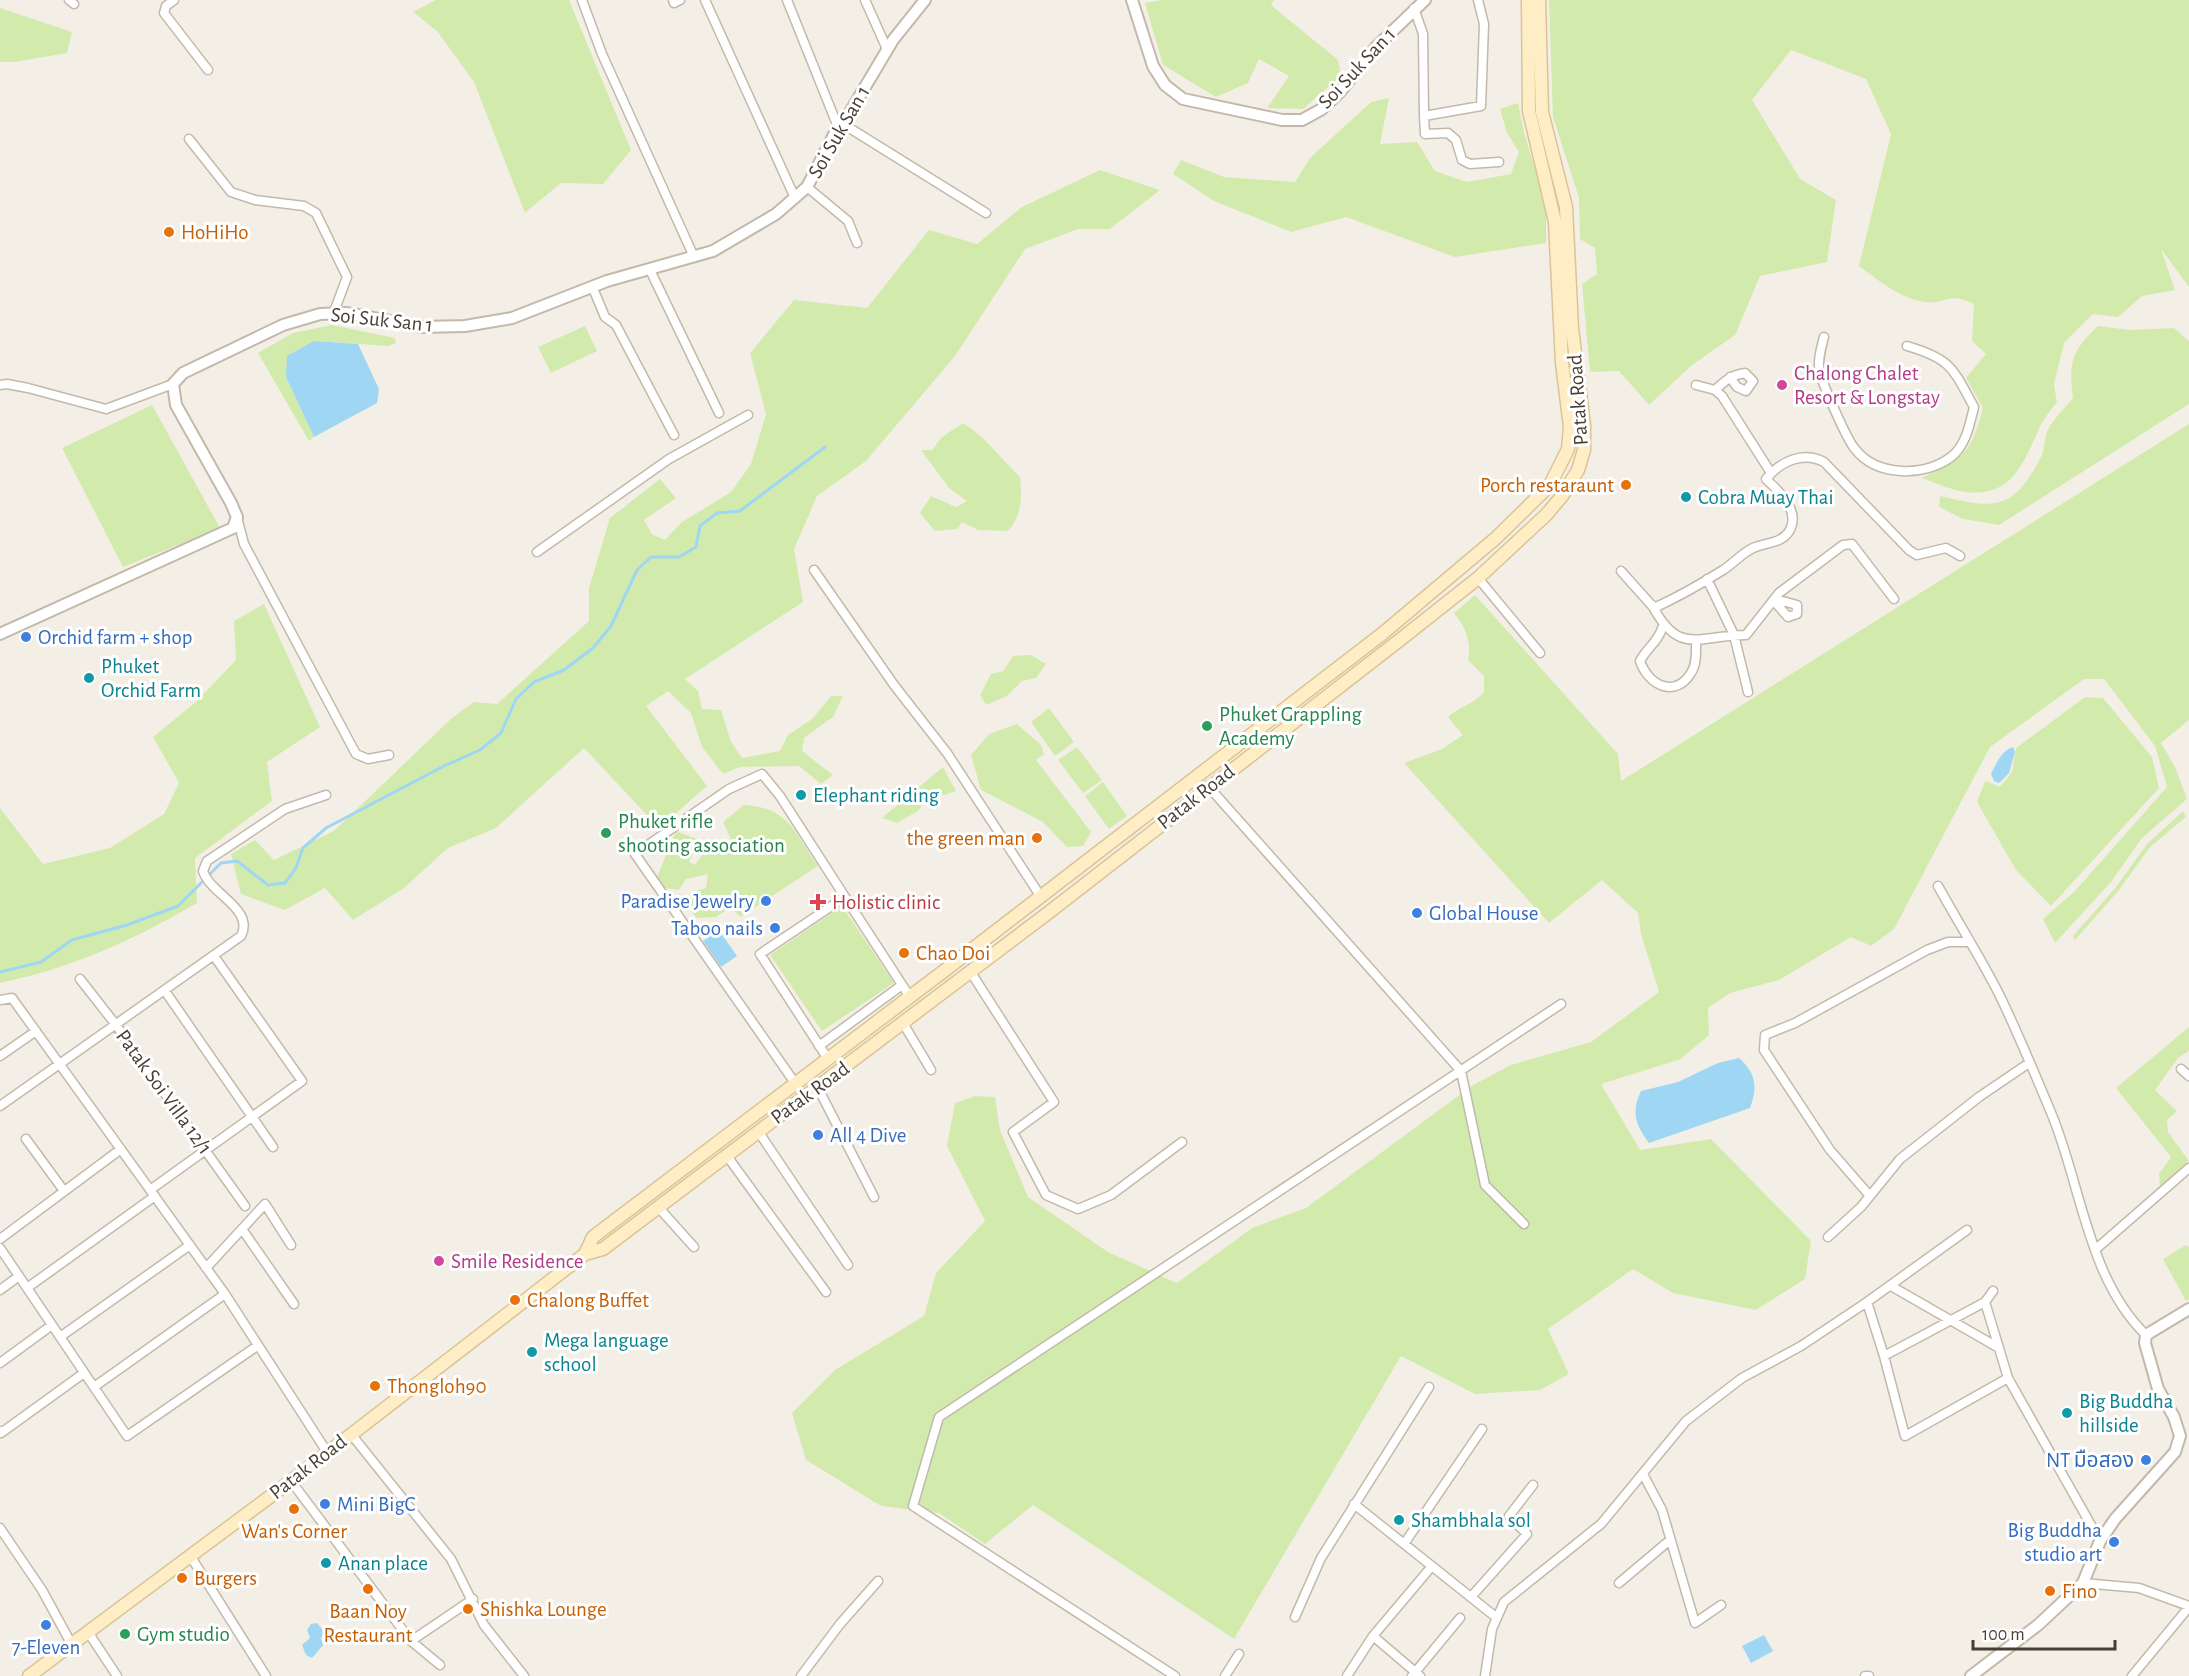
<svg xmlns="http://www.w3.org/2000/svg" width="2189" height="1676" font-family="'Alegreya Sans','Noto Sans Thai',sans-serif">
	<rect width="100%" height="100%" fill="#f4efe6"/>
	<path fill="#d2ebad" d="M436,0H569L631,150L603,184L561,183L525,213L474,82L437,31L413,12Z
		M1162,0H1274L1271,5L1338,60L1341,76L1303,109L1267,108L1289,76L1259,59L1248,83L1216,97L1163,65L1145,3Z
		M1549,0H2189V287L2161,249L2175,290L2142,296L2118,317L2093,314L2064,343L2054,384L2057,402C2051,409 2045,417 2041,425C2024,460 2014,498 1966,492C1951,490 1936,483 1921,478C1965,458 1970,455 1983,408L1966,378L1986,354L1972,341L1974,304C1946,291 1947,305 1925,302C1901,299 1878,280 1859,266L1891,134L1866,79L1791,50L1752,100L1800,179L1836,200L1827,262L1760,276L1735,335L1692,365L1649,405L1619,371L1590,372L1582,284L1597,274L1595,248L1580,239L1579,198L1553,117Z
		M0,8L72,32L67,53L15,62H0Z
		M1389,98L1380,144L1417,142L1435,171L1467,182L1511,174L1519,152L1507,133L1500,109L1518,103L1524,132L1546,206V243L1455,257L1346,217L1291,232L1214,201L1173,174L1181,160L1224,177L1295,182L1310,158L1371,102Z
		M1100,170L1160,190L1110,229H1078L1025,249L955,356L866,461L817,496L794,549L803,602L685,679L698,691L702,709L721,710L731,742L742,758L780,751L788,735L812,719L831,696H843L833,717L804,738L802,751L833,775L821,784L799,766L740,767L723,774L702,747L691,713L668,691L646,706L707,786L659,828L584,748L496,828L448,848L404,888L353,920L325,888L285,910L241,894L231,854L255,840L274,860L334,831L452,718L474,702L497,704L589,621V588L610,518L660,479L676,498L644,520L652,534L665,540L682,522L731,492L751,464L766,414L750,353L794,300L867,308L929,230L977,244L1022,207Z
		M332,325L395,338L396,343L388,346L314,341L286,377L314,437L309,441L258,353L293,333Z
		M585,326L597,351L551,373L538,347Z
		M2098,326L2130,330L2174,328L2189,341V404L1999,525L1963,519L1939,507L1940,496C1992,508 2012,513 2040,459C2045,451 2044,440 2047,432C2052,420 2065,408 2073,398C2068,363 2072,350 2098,326Z
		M152,405L220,528L123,567L62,448Z
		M963,423C986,437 1001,459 1020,477C1022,498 1022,515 1008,531L978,530L962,522L957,529L935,531L920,513L931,496L956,507L967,501L949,488L921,450H932L942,437Z
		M2189,424V720L2161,743L2175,767L2187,799L2142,838L2111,882L2055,943L2043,919L2074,892L2167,787L2155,746L2104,679H2084L1990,747L1894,929L1871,946L1851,937L1779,980L1730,993L1708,1008L1709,1035L1681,1059L1601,1084L1640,1150L1711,1139L1811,1241L1805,1279L1756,1310L1673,1293L1633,1269L1548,1329L1569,1374L1540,1390L1475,1394L1401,1356L1234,1639L1033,1505L985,1544L939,1513L881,1506L806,1460L792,1413L835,1370L924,1316L936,1273L985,1221L947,1146L955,1103L975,1096L995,1097L1000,1130L1028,1197L1108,1252L1177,1283L1252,1228L1306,1208L1473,1085L1511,1065L1591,1042L1659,992L1641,934L1638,913L1602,880L1549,923L1404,763L1442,749L1463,735L1448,717C1460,706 1474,704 1484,692V676L1468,660C1472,642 1465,626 1454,613L1475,595L1618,754L1621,781Z
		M264,604L320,727L267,762L272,801L195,858L197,903C134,940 72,968 0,983V808L43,864L110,848L164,814L179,783L153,737L196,702L236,660L234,621Z
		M1031,655L1046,664L1036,678L1022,681L1007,696L986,705L980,695L991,674L1003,671L1013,656Z
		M2085,697L2103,698L2152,757L2159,788L2051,906L2016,870L1977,802L1985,781L2000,787L2012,772L2016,748Z
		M1049,708L1074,742L1055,756L1031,722Z
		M1017,724L1041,745L1044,754L1036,760L1091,832L1083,846L1067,847L1043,822L981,790L971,755L989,734Z
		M1077,747L1102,780L1083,793L1058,760Z
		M943,767L956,791L944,795H929L918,811L897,823L882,818Z
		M1103,782L1127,816L1109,829L1085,796Z
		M744,805C791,808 793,832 818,866L740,917L731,907L716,917L696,918L689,908L695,891L706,888L708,874L686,879L679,890L665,888L657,877L676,831L700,840L689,862L695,865L702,855L723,851L733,844L723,822Z
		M2183,811L2186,817L2150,847L2119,890L2075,940L2073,936L2116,887L2147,844Z
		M842,906L894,983L822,1031L770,955Z
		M2189,1027V1051L2178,1058L2155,1090L2177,1111L2167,1120L2168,1132L2189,1161L2160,1186L2159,1174L2171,1157L2116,1088Z
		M2186,1245L2189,1247V1299L2186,1301L2163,1259Z"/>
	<path fill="#9fd6f4" d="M314,341L358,344L379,389L377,403L314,437L286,377L287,356Z
		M2013,747L2015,752L2009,773L1999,783L1994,781L1991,774C1996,764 2001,751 2013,747Z
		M719,930L737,956L721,967L703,941Z
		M1739,1058C1756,1073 1758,1087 1750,1108L1649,1143C1635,1124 1631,1112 1641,1091L1678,1082L1718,1063Z
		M317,1623L324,1631L321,1639L324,1644L312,1658L306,1655L302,1645L310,1638L307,1630L311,1624Z
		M1764,1635L1773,1651L1751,1663L1742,1646Z"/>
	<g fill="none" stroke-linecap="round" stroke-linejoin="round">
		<path stroke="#9fd6f4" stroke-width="3" d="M0,972L41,962L72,940L127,925L178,906L221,863L237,861L268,885L285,883L296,868L303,848L326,828L444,766L480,750L501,733L516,699L534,682L564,670L593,648L611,626L637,570L651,557H679L696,547L700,526L717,513L740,511L825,447"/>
		<defs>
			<path id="minor" d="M69,0L74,4
				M174,0L166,6L164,13L208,70
				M582,0L602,54L694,257
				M673,0L674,3L680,0
				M705,0L795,198
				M787,0L838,127
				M865,0L887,49
				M1414,8L1423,34L1424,116L1481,106L1484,24L1478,0
				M1424,116L1425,134L1448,133L1456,140L1462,160L1470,164L1499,162
				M843,124L986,213
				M189,139L231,192L255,200L304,206L316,213L347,277L334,312
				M807,187L848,221L857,243
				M650,270L719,413
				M592,286L605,317L616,325L674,435
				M1824,337C1821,348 1817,362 1820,373C1823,385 1847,440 1855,449C1877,477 1924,477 1951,457C1966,446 1970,423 1974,407C1953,369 1952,359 1907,346
				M0,385L7,384L28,388L106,409L173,384
				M1696,385L1715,390L1722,396L1771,473
				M1715,390C1725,381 1731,375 1745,373L1753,381L1746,391L1737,387L1730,377
				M237,517L244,544L356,754L368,759L389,755
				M537,552L669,459L748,415
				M814,570L894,685L947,753L1041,897
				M1621,571L1654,608C1678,597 1701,584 1723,570C1734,563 1742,553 1753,548C1766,542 1782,544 1790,530C1800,510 1779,491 1766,479C1781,461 1803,451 1824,462L1909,550L1917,555L1946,548L1960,556
				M1478,578L1540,653
				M1707,579L1734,635L1748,692
				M1774,601L1788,617L1797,614V605L1775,599
				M1652,605C1679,657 1699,635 1746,635L1779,593L1843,545L1852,544L1894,599
				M1663,626C1657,644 1649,645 1640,661C1648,685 1675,699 1691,673C1697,664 1696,651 1696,641
				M1208,786L1461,1071L1485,1185L1524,1224
				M1938,886C1958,922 1980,957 1999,994C2018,1033 2035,1074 2052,1115C2081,1185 2088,1279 2146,1335
				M845,897L910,997
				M970,971L1054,1102L1013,1132L1046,1195L1078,1209L1111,1195L1182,1142
				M80,979L116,1025L245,1206
				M165,991L273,1147
				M0,1000L12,998L225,1294L327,1452
				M903,1023L931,1070
				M819,1046L902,985
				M0,1056L36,1031
				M2181,1069L2189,1076
				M795,1083L635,854L729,789L762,774L780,796L845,897L760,954L828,1059
				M818,1088L874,1197
				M0,1106L241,936C255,909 210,894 203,871L207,861L285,809L326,795
				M758,1131L848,1265
				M26,1139L64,1191
				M727,1156L826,1292
				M150,1190L302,1081L214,956
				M1870,1196L1830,1150L1764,1050L1765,1035L1795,1023L1927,950L1948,942H1969
				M659,1208L694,1247
				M242,1229L294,1304
				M1828,1237L1861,1207L1900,1159L1979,1097L2029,1063
				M0,1239L121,1149
				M0,1248L127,1436L257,1346
				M2096,1249L2189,1168
				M206,1268L265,1204L291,1245
				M1891,1286L1999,1348
				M27,1288L155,1196
				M0,1290L19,1276
				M1867,1302L1967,1230
				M1985,1302L2008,1378
				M60,1337L190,1245
				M1884,1356L1985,1302L1993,1291
				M0,1363L52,1325
				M94,1387L225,1294
				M0,1431L1,1433L84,1373
				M351,1434L451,1559L484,1625L524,1676
				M1643,1474L1662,1510L1695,1623L1721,1605
				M291,1481L411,1641L440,1665
				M1354,1504L1497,1618
				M0,1528L42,1590L72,1645
				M1404,1544L1482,1429
				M191,1557L266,1676
				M1619,1583L1670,1540
				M2083,1583L2139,1588L2189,1606
				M1471,1597L1527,1534L1509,1516L1533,1485
				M1295,1617L1321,1558L1429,1387
				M88,1632L117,1676
				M1373,1636L1420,1676
				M411,1641L473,1599
				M801,1676L840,1624L878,1581
				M1175,1676L913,1506L939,1417L1561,1004
				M1225,1676L1239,1654
				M1347,1676L1373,1636L1432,1566
				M1412,1676L1460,1618
				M1485,1676L1492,1629L1504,1602L1601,1524L1686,1421L1742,1378L1801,1346L1867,1302L1884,1356L1905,1436L2008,1378L2100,1541
				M1865,1676H1869
				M2132,1676L2189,1607"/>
			<path id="tertiary" d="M1132,0L1153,66L1165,85L1183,99L1282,120H1302L1322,109L1340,92L1376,47L1425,0
				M0,634L233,528L237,517L231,503L176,405L173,384L183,373L283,325L320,314L346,313L422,327L465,326L512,318L607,281L713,251L776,214L807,187L838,127L843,124L893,40L925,0
				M1971,1676L2038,1625L2083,1583L2100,1541L2115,1519L2175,1452L2180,1436L2174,1417L2158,1389L2145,1343L2146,1335L2189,1309"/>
			<path id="secondary" d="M585,1254L593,1237L940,974L1382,634L1496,538L1550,485L1568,449L1570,427L1562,363L1555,222L1529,111L1528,0
				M29,1676L291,1481L585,1254L603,1249L1048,913L1401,639L1478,578L1546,515L1562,496L1578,470L1584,450V425L1572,328L1566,207L1542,112L1539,0"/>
		</defs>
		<use href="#minor" stroke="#c3b9ab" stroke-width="11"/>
		<use href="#tertiary" stroke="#c3b9ab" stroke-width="14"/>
		<use href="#secondary" stroke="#dac495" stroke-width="15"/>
		<use href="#minor" stroke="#fff" stroke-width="8"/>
		<use href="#tertiary" stroke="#fff" stroke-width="10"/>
		<use href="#secondary" stroke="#ffeec5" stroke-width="12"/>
	</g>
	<g fill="#e8710a" stroke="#fff" stroke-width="2">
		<circle cx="169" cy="232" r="6"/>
		<circle cx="1626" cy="485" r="6"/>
		<circle cx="1037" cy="838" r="6"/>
		<circle cx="904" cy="953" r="6"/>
		<circle cx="515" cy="1300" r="6"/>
		<circle cx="375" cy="1386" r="6"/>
		<circle cx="294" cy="1509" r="6"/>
		<circle cx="182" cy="1578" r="6"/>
		<circle cx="368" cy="1589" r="6"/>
		<circle cx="2050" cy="1591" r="6"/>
		<circle cx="468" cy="1609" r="6"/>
	</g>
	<g fill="#d1479c" stroke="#fff" stroke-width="2">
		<circle cx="1782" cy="385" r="6"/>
		<circle cx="439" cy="1261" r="6"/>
	</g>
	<g fill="#0f9aa8" stroke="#fff" stroke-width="2">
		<circle cx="1686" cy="497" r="6"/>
		<circle cx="89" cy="678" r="6"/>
		<circle cx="801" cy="795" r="6"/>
		<circle cx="532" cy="1352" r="6"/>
		<circle cx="2067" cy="1413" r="6"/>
		<circle cx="1399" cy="1520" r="6"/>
		<circle cx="326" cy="1563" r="6"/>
	</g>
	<g fill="#3f7fe0" stroke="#fff" stroke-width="2">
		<circle cx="26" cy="637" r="6"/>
		<circle cx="766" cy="901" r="6"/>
		<circle cx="1417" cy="913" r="6"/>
		<circle cx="775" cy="928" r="6"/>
		<circle cx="818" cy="1135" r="6"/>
		<circle cx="2146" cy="1460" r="6"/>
		<circle cx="325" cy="1504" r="6"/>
		<circle cx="2114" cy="1542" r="6"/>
		<circle cx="46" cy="1625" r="6"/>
	</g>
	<g fill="#2e9e5b" stroke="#fff" stroke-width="2">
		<circle cx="1207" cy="726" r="6"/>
		<circle cx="606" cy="833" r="6"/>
		<circle cx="125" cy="1634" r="6"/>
	</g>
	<path fill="#e0444e" stroke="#fff" stroke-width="2" d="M815 893h6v6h6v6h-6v6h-6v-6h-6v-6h6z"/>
	<g text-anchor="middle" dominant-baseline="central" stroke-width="6" stroke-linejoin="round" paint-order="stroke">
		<g font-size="21" fill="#473f35" stroke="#fff">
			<text transform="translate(1357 68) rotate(-47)">Soi Suk San 1</text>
			<text transform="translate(839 132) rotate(-60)">Soi Suk San 1</text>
			<text transform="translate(382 320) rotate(6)">Soi Suk San 1</text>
			<text transform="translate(1578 400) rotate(-94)">Patak Road</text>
			<text transform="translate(1196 797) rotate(-38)">Patak Road</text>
			<text transform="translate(164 1092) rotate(54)">Patak Soi Villa 12/1</text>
			<text transform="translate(810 1093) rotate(-36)">Patak Road</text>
			<text transform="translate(308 1467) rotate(-38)">Patak Road</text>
		</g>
		<g font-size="21" fill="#c56008" stroke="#fff" text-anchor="start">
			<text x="181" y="232">HoHiHo</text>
			<text x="1614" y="485" text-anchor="end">Porch restaraunt</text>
			<text x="1025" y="838" text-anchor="end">the green man</text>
			<text x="916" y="953">Chao Doi</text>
			<text x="527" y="1300">Chalong Buffet</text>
			<text x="387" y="1386">Thongloh90</text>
			<text x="294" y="1531" text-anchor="middle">Wan's Corner</text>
			<text x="194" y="1578">Burgers</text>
			<text x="2062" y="1591">Fino</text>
			<text x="480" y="1609">Shishka Lounge</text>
			<text x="368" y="1611" text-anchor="middle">Baan Noy<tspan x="368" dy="24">Restaurant</tspan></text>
		</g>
		<g font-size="21" fill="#b23c85" stroke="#fff" text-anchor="start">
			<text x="1794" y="373">Chalong Chalet<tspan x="1794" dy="24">Resort &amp; Longstay</tspan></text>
			<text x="451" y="1261">Smile Residence</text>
		</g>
		<g font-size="21" fill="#0d838f" stroke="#fff" text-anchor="start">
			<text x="1698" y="497">Cobra Muay Thai</text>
			<text x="101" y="666">Phuket<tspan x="101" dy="24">Orchid Farm</tspan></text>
			<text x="813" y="795">Elephant riding</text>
			<text x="544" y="1340">Mega language<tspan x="544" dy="24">school</tspan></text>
			<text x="2079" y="1401">Big Buddha<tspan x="2079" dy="24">hillside</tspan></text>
			<text x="1411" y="1520">Shambhala sol</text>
			<text x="338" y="1563">Anan place</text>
		</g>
		<g font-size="21" fill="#366cbe" stroke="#fff" text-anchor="start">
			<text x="38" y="637">Orchid farm + shop</text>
			<text x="754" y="901" text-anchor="end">Paradise Jewelry</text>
			<text x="1429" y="913">Global House</text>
			<text x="763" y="928" text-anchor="end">Taboo nails</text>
			<text x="830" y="1135">All 4 Dive</text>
			<text x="2134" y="1460" text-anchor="end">NT มือสอง</text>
			<text x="337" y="1504">Mini BigC</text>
			<text x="2102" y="1530" text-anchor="end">Big Buddha<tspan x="2102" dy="24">studio art</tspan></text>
			<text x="46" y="1647" text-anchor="middle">7-Eleven</text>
		</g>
		<g font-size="21" fill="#27864d" stroke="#fff" text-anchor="start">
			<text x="1219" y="714">Phuket Grappling<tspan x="1219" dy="24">Academy</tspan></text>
			<text x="618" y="821">Phuket rifle<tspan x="618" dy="24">shooting association</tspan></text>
			<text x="137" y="1634">Gym studio</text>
		</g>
		<g font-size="21" fill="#be3a42" stroke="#fff" text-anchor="start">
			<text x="832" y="902">Holistic clinic</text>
		</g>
	</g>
	<path d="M1973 1640v9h142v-9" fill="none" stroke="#473f35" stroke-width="3"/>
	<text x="1982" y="1640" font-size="18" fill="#473f35" stroke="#ffffff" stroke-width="4.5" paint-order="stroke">100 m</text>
</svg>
